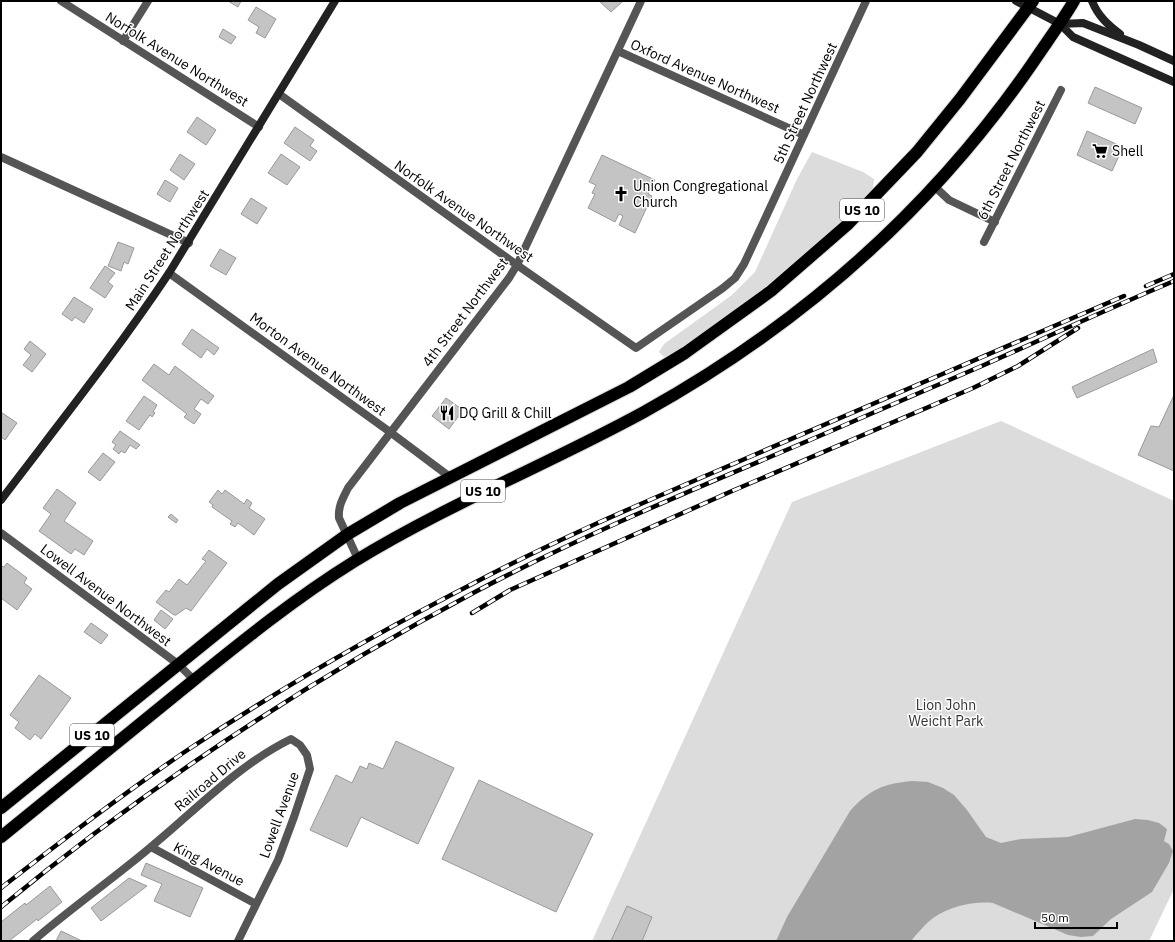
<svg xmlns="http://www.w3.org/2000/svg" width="1175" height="942" font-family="'IBM Plex Sans',sans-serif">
	<rect width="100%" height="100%" fill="#fff"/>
	<path fill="#dcdcdc" d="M812,152L863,172L874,179L873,189L852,212L769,284L691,343L671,354L664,357L659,352L664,344L732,295L755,272L797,179Z
		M1001,421L1174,501V889L1149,941H592L792,502Z"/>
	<path fill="#a3a3a3" d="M912,781L928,782L943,788L954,795L967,810L986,837L1001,843L1021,839L1068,837L1135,819L1148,820L1159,823L1167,829L1164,841L1169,844L1173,851L1169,863L1152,892L1111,919L1093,936L1081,937L1068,935L993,903C973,901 949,907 933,918C925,924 917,934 911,941H776L787,917L850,811C870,789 883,784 912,781Z"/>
	<path fill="#c4c4c4" stroke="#999" d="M228,1H241L238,7Z
		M599,1H623L611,12Z
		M256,7L276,19L265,38L256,33L259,27L248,20Z
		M223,29L236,37L231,44L219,37Z
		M1095,87L1142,108L1135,124L1088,103Z
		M197,117L216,130L206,145L187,132Z
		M295,127L314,140L310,146L317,151L310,161L284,143Z
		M1087,131L1123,147L1112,171L1077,155Z
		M180,154L195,164L184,180L170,170Z
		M281,154L300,167L287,185L268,173Z
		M602,155L655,180L648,194L652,196L635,233L619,225L623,216L619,214L615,222L588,208L595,194L592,193L596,185L589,182Z
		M165,180L178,188L170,202L157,194Z
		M251,198L267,208L257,224L241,214Z
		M118,242L134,248L128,264L124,262L121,271L108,266Z
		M220,249L236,258L226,275L210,266Z
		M105,266L115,273L108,282L113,286L105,298L90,288Z
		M74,297L93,309L84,323L75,317L72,321L62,314Z
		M192,329L219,348L214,355L207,349L201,358L182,344Z
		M30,341L46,354L32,372L23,365L31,355L24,349Z
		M1153,349L1157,362L1077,398L1072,387Z
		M154,364L169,375L175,366L214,396L208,404L201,399L194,409L201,414L194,424L184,417L187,414L142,380Z
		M1174,395V471L1138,455L1151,426L1159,427Z
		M144,396L157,405L153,412L155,413L152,417L150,415L139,430L126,421Z
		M446,398L463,410L449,429L432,416Z
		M1,412L17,423L5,440L1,437Z
		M120,431L140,445L136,449L130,445L125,453L121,451L119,454L113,449L116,445L112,442Z
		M103,453L115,462L100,481L88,472Z
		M57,489L76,503L64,521L93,541L84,555L75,549L71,554L39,531L51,514L43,508Z
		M218,490L222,494L225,490L244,504L247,499L252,503L249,508L265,519L254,535L238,523L235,527L230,524L232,521L212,507L213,505L209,502Z
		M171,514L178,520L176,523L168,517Z
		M209,550L227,563L191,611L186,608L176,615H174L156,602L166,590L169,592L179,579L187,585L206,561L202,559Z
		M7,563L27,578L24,583L32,589L17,610L1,598V566L4,567Z
		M161,610L173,619L165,629L154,620Z
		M91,623L108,635L101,644L84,632Z
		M39,675L71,698L41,739L35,734L30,740L15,728L19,722L10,715Z
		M396,741L454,768L418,844L361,817L347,847L310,830L336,775L352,783L360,766L367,769L369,763L383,769Z
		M479,780L593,834L556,912L442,859Z
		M146,863L203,888L190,917L154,901L162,884L141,875Z
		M129,878L147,886L101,921L91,908Z
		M50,886L62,902L38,921L37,919L9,941H1V922L25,903L26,905Z
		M627,906L652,917L642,941H611Z
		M61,931L82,941H56Z"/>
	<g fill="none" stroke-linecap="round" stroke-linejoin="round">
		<defs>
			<path id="highway" d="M1,808L278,584L348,534L400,503L629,387L685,353L771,291L847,225L917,152L960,99L1033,1
				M1,837C60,789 119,741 178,693C235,647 292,600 355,561C448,504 549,464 644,412C799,326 931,210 1032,64C1046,43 1061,23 1074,1"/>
		</defs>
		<use href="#highway" stroke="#dbdbdb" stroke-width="14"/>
		<path stroke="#555" stroke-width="8" d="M61,1L259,127
			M123,41L148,1
			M618,51L804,135
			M279,94L517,265L636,348L723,288L735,278L744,264L758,234L866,1
			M1,157L189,243
			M934,186L949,200L995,222
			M984,242L1061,90
			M169,273L390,432L450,477
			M1,533L178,664L194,680
			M358,559L339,518C338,506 343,498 348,488L509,278L517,265L641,1
			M151,847L256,904
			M33,941C71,908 113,879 152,846C197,809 238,765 291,739L300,745L307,755L310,769L294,817L278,860L238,941"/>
		<path stroke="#222" stroke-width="8" d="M1016,1L1060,24L1073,37L1174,82
			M1092,1C1098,16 1108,25 1120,34
			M1060,24L1083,23L1139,45L1174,61
			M1,500C58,425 117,351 169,273L335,1"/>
		<use href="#highway" stroke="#000" stroke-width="12"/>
		<defs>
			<path id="rail" d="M1146,286L1174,274
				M472,613L510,590L732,491L973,388L1018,366L1078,328
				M1,888C61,841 123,794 186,751C279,689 375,634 474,583C565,535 659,496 754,455C877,402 1001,349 1124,296
				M1,907C148,786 308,681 475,592C588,532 707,484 824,434C877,411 930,388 984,365C1047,337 1110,308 1174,281"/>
		</defs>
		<use href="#rail" stroke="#000" stroke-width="4.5"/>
		<use href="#rail" stroke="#fff" stroke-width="3" stroke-dasharray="9" stroke-linecap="butt"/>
	</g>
	<defs>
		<symbol id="supermarket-bare" viewBox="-9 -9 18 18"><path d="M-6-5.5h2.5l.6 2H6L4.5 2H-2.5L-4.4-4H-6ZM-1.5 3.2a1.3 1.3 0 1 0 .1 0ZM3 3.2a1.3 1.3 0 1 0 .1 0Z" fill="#000" stroke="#fff" stroke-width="2.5" paint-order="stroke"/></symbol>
		<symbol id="church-bare" viewBox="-9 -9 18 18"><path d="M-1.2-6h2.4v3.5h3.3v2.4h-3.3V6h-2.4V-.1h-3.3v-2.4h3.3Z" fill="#000" stroke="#fff" stroke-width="2.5" paint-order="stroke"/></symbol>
		<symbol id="restaurant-bare" viewBox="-9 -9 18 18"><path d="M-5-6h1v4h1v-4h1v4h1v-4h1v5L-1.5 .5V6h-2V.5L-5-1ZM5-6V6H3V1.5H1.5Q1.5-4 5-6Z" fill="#000" stroke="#fff" stroke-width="2.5" paint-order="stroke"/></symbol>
	</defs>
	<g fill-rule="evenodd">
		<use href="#supermarket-bare" x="1089" y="140" width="22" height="22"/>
		<use href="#church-bare" x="610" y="183" width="22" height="22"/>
		<use href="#restaurant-bare" x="436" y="402" width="22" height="22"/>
	</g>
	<g text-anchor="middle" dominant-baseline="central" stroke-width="3" stroke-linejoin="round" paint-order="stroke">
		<g fill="#fff" stroke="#4c4c4c" stroke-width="1">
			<rect x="840" y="199" width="44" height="22" rx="3"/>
			<rect x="461" y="480" width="44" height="22" rx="3"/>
			<rect x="70" y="724" width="44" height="22" rx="3"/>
		</g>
		<g font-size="13" font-weight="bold" fill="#000">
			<text x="862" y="210">US 10</text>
			<text x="483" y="491">US 10</text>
			<text x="92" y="735">US 10</text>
		</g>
		<g font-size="14" fill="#000" stroke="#fff">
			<text transform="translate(177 59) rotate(32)">Norfolk Avenue Northwest</text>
			<text transform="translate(705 76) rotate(24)">Oxford Avenue Northwest</text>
			<text transform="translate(805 103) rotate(-65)">5th Street Northwest</text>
			<text transform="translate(1011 160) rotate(-63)">6th Street Northwest</text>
			<text transform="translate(464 211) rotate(35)">Norfolk Avenue Northwest</text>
			<text transform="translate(167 250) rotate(-57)">Main Street Northwest</text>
			<text transform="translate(465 312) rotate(-53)">4th Street Northwest</text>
			<text transform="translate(318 364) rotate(36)">Morton Avenue Northwest</text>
			<text transform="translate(106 595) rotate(37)">Lowell Avenue Northwest</text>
			<text transform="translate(210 780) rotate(-40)">Railroad Drive</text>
			<text transform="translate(279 815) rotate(-70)">Lowell Avenue</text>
			<text transform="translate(209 864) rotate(28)">King Avenue</text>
		</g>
		<g font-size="14" fill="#000" stroke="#fff" text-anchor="start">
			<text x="1112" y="151">Shell</text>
			<text x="633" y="186">Union Congregational<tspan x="633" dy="16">Church</tspan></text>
			<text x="459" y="413">DQ Grill &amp; Chill</text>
		</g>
		<g font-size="14" fill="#333" stroke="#fff">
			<text x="946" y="705">Lion John<tspan x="946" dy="16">Weicht Park</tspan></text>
		</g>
	</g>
	<rect width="1175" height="942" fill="none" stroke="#000000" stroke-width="4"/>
	<path d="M1035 922v6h82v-6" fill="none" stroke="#000000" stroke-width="2"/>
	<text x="1041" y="922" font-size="12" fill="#000000" stroke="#ffffff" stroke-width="3" paint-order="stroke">50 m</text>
</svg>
